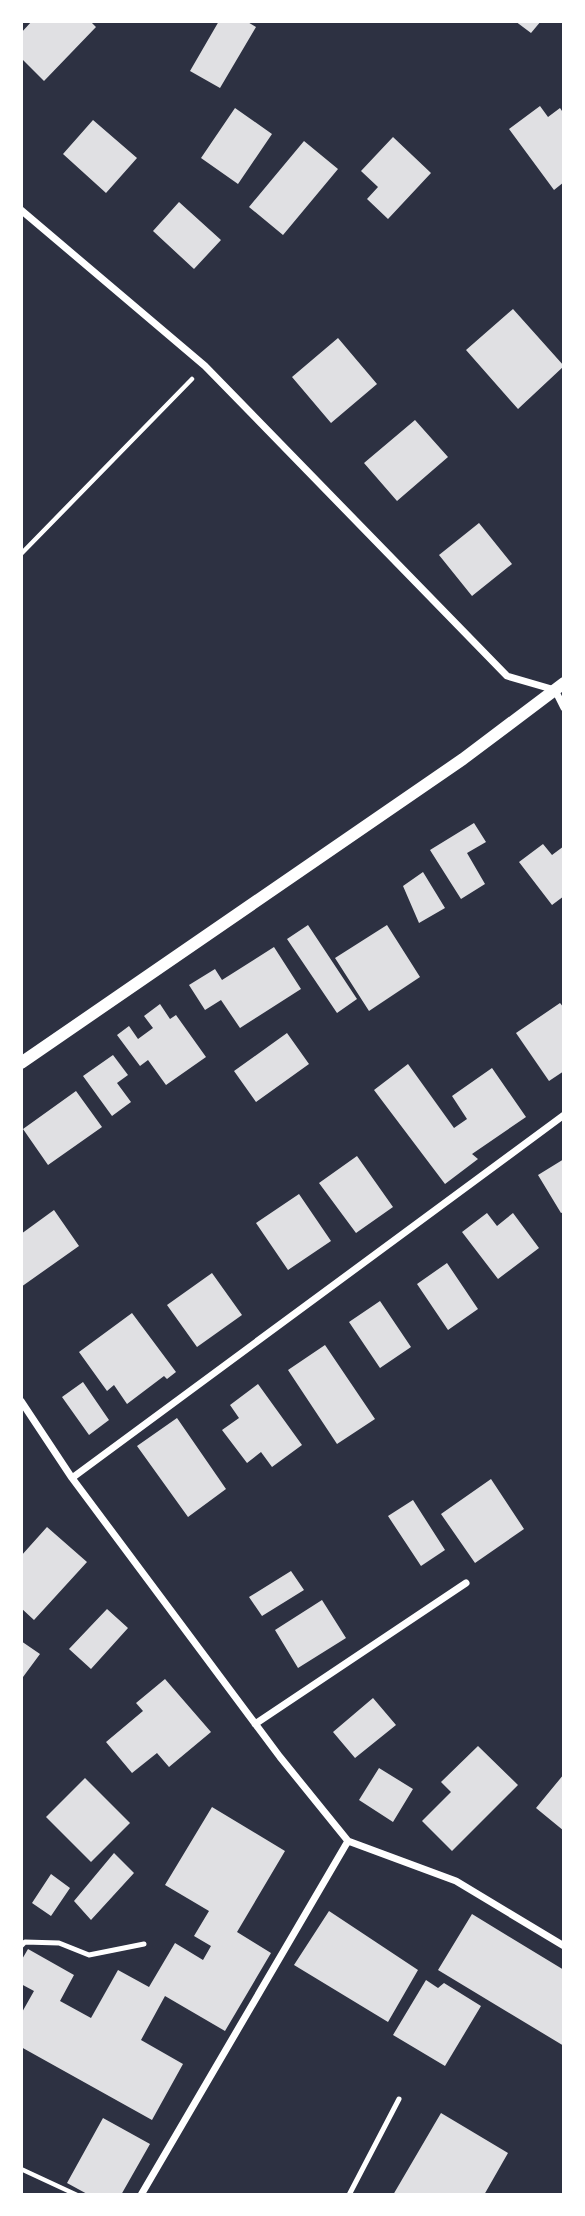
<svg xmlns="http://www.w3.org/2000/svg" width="585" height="2216" font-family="Georgia,serif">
	<rect width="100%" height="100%" fill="#2d3142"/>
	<path fill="#e0e0e3" d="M32,21H90L96,27L44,81L21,58V33Z
		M219,21H246L256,27L220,88L190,71Z
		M515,21H541L531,33Z
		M540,106L548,117L560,108L564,114V182L554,190L509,129Z
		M235,108L272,134L238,184L201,158Z
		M93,120L137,158L106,193L63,154Z
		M393,137L431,173L388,219L367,199L378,187L361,171Z
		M304,141L338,169L283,235L249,207Z
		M179,202L221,240L194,269L153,231Z
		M513,309L564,366L518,409L466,350Z
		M338,338L377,384L331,423L292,377Z
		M415,420L448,457L397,501L364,463Z
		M479,523L512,564L472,596L439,555Z
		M474,823L486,842L467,853L485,884L461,899L430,850Z
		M543,844L552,855L564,846V896L552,905L519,862Z
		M423,872L445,908L419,923L403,886Z
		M308,925L357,999L337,1013L287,939Z
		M387,925L420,977L369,1011L335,958Z
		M274,947L301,989L240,1028L221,1000L205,1010L189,985L215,969L222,980Z
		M560,1003L564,1008V1071L549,1081L516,1033Z
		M160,1004L170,1019L176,1015L206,1057L166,1085L148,1060L140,1066L117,1035L129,1026L138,1039L153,1028L144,1016Z
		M287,1033L309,1064L256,1102L234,1071Z
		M113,1055L128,1075L117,1083L131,1102L112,1116L83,1076Z
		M408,1064L454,1128L467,1119L452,1096L492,1068L526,1117L472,1154L478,1159L445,1184L374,1090Z
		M76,1091L102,1127L48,1165L23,1129Z
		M357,1156L393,1207L356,1233L319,1183Z
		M564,1159V1212L561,1213L538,1175Z
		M299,1194L331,1241L288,1270L256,1223Z
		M54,1210L79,1246L21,1287V1234Z
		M487,1213L497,1226L513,1213L539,1248L498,1279L462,1232Z
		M447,1263L478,1309L448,1330L417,1284Z
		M212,1273L242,1315L197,1347L167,1305Z
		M380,1301L411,1347L380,1368L349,1322Z
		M132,1313L176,1372L167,1379L164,1376L127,1404L114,1385L107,1391L79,1352Z
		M325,1345L375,1419L337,1444L288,1370Z
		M83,1382L109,1420L89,1435L62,1397Z
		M258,1384L302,1445L272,1467L261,1452L247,1463L222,1430L239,1418L230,1405Z
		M177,1418L226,1489L188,1517L137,1446Z
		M491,1479L524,1529L475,1563L441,1514Z
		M413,1500L445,1550L421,1566L388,1516Z
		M47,1527L87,1562L34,1620L21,1608V1556Z
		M291,1571L304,1590L262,1616L249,1597Z
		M322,1600L346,1638L298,1668L275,1630Z
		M107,1609L128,1628L91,1669L69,1649Z
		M21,1641L40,1654L23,1677L21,1676Z
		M165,1679L211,1732L169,1767L157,1753L132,1773L106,1742L143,1711L136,1703Z
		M373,1698L396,1725L355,1758L333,1732Z
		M478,1746L518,1785L452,1851L422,1821L451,1792L441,1782Z
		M379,1768L413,1789L393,1822L359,1800Z
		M564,1774V1831L536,1808Z
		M85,1778L130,1823L91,1862L46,1817Z
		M212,1807L285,1851L237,1932L271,1953L225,2031L165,1996L141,2040L183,2064L152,2120L21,2047V2014L34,1991L21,1984V1961L28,1949L74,1975L60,2001L91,2018L118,1970L149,1987L175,1943L203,1960L211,1946L194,1936L209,1911L165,1885Z
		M114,1853L134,1873L91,1920L74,1901Z
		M51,1874L70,1888L51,1916L32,1903Z
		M329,1911L418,1970L388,2022L294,1965Z
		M472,1914L564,1970V2046L438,1970Z
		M426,1980L438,1988L444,1983L481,2006L445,2066L393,2035Z
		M441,2113L508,2153L484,2195H393Z
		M103,2118L150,2144L121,2195H89L67,2183Z"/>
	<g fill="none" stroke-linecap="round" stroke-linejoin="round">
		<path stroke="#fff" stroke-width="4.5" d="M21,554L192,379
			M21,2169L77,2195"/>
		<path stroke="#fff" stroke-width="5" d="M21,1946L25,1942L59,1943L89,1955L144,1944
			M349,2195L399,2099"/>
		<path stroke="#fff" stroke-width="7" d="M21,210L205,366L507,676L555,690L564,708
			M21,1401L72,1478L280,1757L348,1841L456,1881L564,1946
			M72,1478L564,1115
			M255,1724L466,1583
			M141,2195L348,1841"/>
		<path stroke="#fff" stroke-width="12" d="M21,1063L463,759L564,683"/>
	</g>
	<rect width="585" height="2216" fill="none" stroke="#ffffff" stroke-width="46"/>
</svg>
